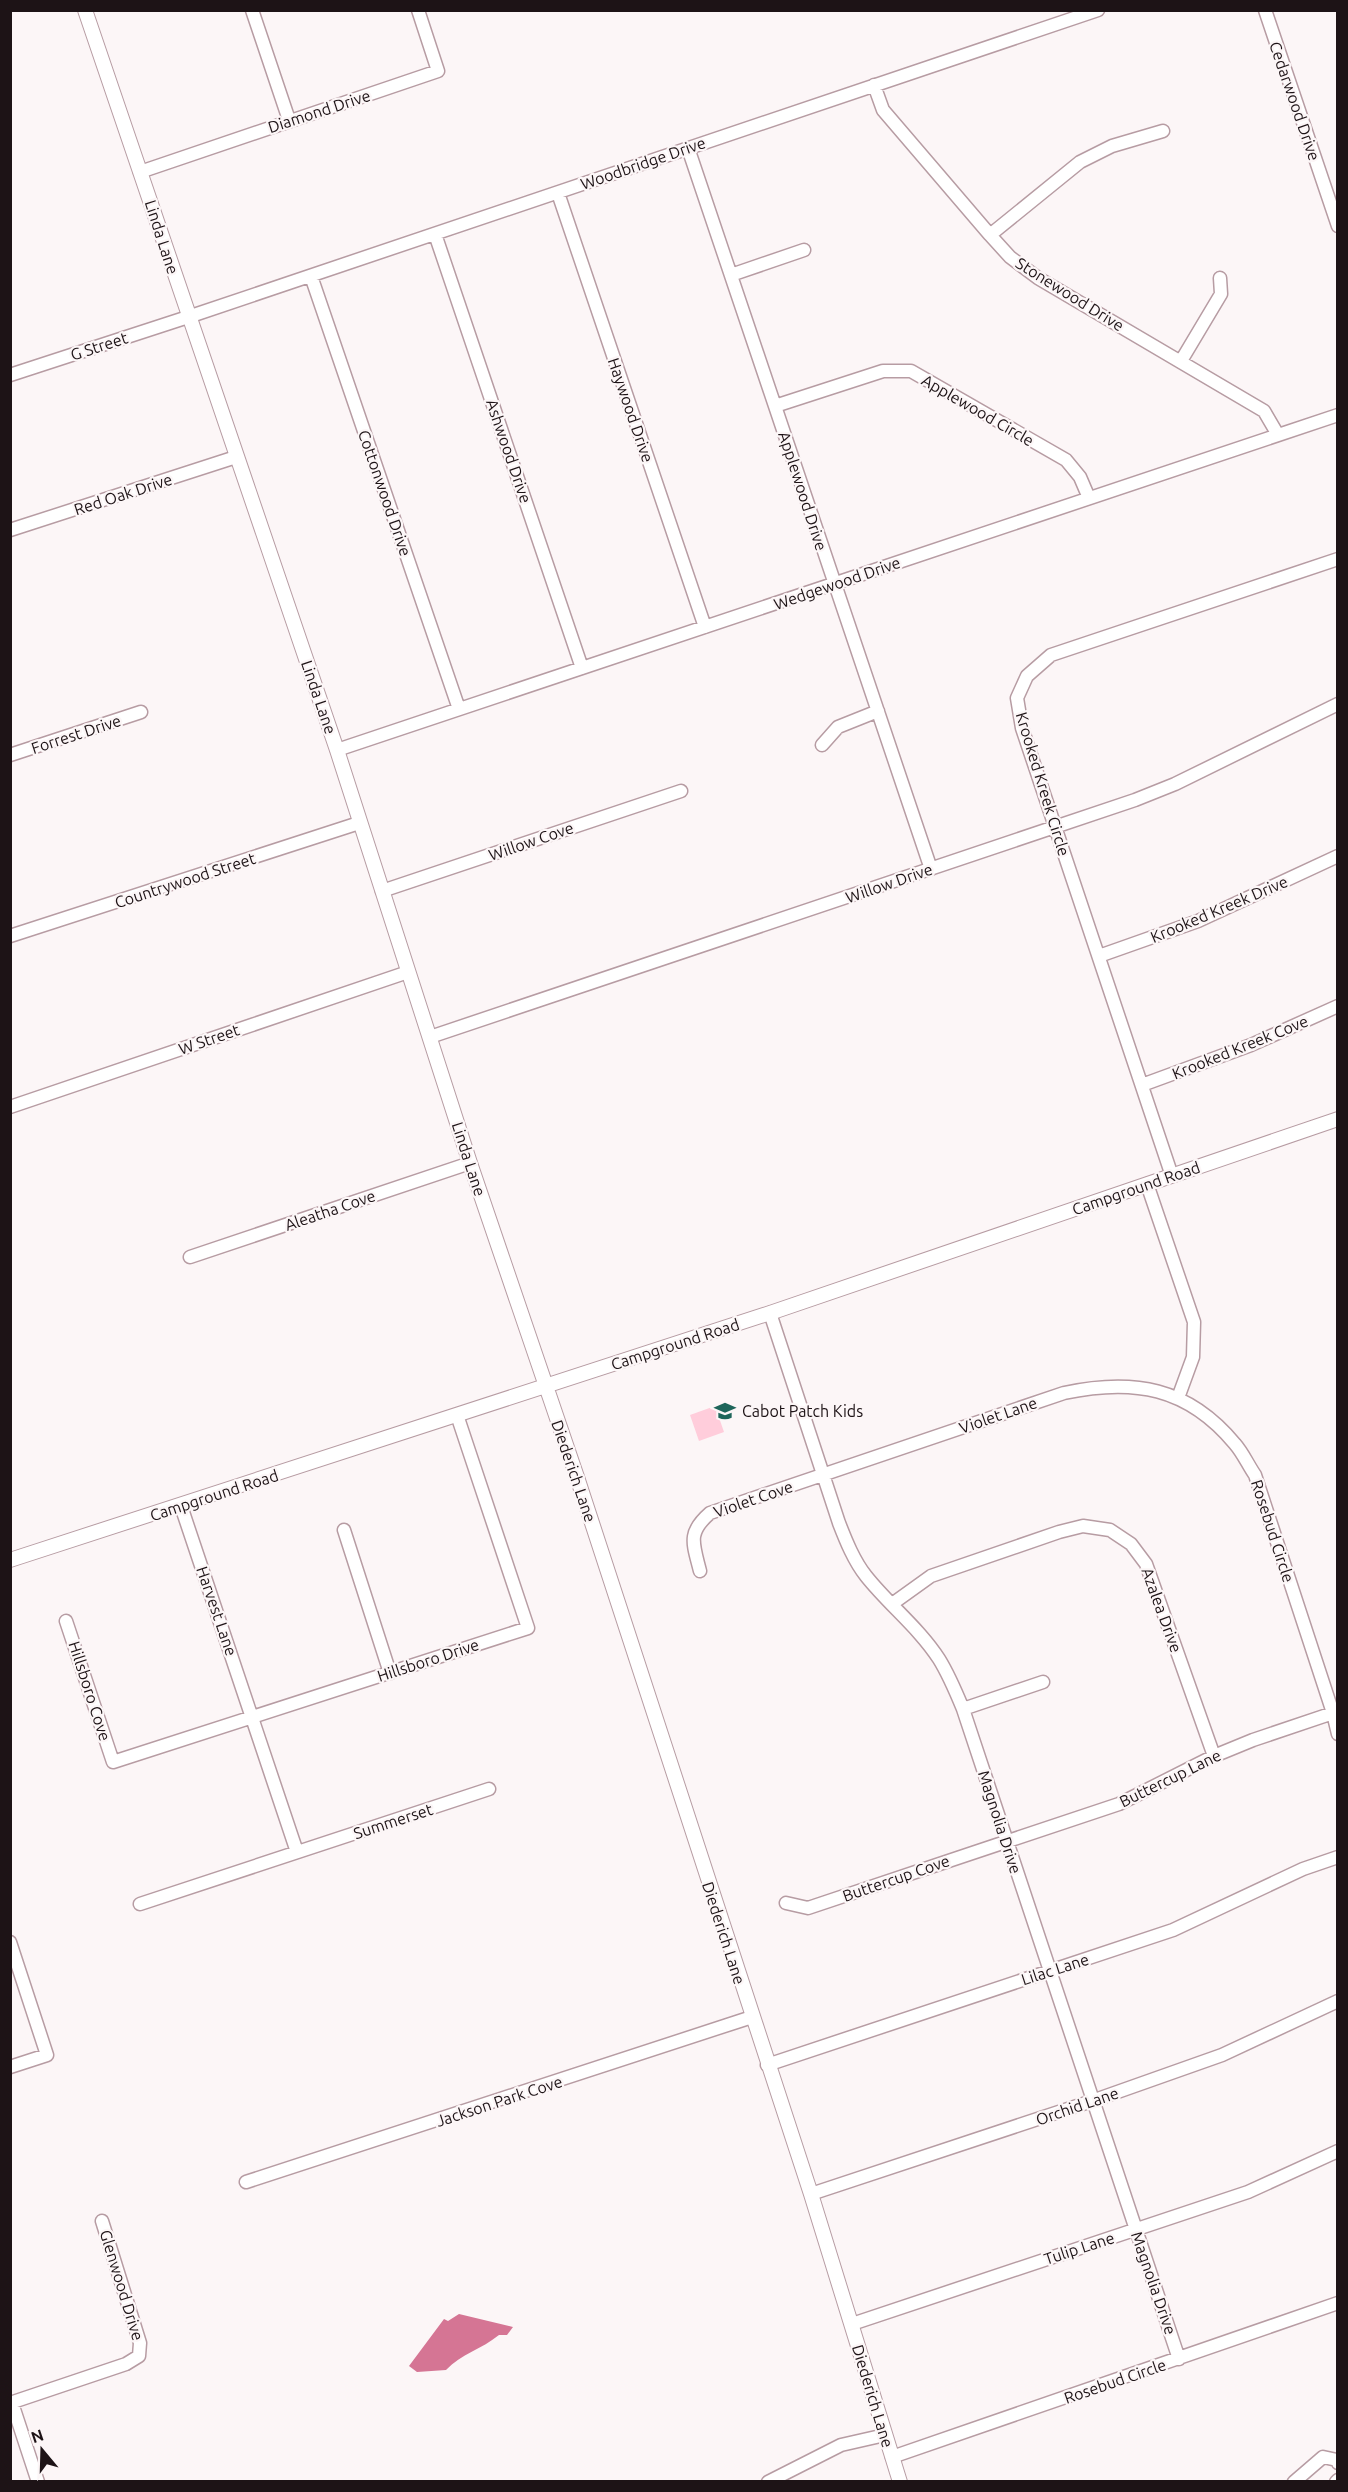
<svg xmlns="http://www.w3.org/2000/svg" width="1348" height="2492" font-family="Ubuntu,sans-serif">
	<rect width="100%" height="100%" fill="#fcf6f7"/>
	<path fill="#ffcddb" d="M715,1406L724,1432L699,1441L690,1415Z"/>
	<path fill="#d57594" d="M459,2314L513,2327L507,2335H499C482,2349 461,2354 446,2370L417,2372L409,2366L444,2319L448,2321Z"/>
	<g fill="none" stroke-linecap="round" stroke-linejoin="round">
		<defs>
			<path id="minor" d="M252,10L289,120
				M1265,10L1338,226
				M874,85L883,110L990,235L1010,257L1038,278L1264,411L1278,435
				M688,148L931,869
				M140,172L438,71L418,10
				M558,193L705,627
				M435,234L582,668
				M990,235L1080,162L1112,146L1163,131
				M731,275L804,250
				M311,276L459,709
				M1181,361L1221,294L1220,278
				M10,375L188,317L1098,10
				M775,406L883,371H911L1066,460L1080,477L1089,498
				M10,530L236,457
				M822,745L838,727L878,711
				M337,750L1338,415
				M10,755L141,712
				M382,891L681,791
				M10,936L359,823
				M1099,956L1198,921L1338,856
				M430,1037L1135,800L1175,784L1338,704
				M1142,1085L1251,1045L1338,1006
				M10,1107L408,972
				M1172,1176L1022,728L1017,698L1027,676L1051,655L1338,559
				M1147,1184L1194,1322L1193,1357L1178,1398
				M190,1257L470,1163
				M770,1313L839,1523C846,1541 854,1561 866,1576C889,1605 919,1628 939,1659C949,1675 956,1692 963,1709L1179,2359
				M181,1506L297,1852
				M344,1530L390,1673
				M700,1571C693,1543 687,1533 710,1513L1064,1393C1133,1378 1188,1387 1235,1444C1243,1453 1248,1465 1255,1475L1333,1713L1338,1734
				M892,1604L931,1576L1059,1532L1083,1526L1110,1530L1131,1544L1146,1564L1214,1756
				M66,1621L113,1762L528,1628L457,1415
				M963,1709L1043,1682
				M786,1903L808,1908L1119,1804L1214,1756L1253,1740L1333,1713
				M140,1904L489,1789
				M10,1942L47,2055L10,2067
				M767,2065L1173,1930L1303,1869L1338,1857
				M246,2182L752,2017
				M811,2194L1092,2101L1222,2055L1338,2001
				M852,2324L1248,2192L1338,2151
				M10,2403L126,2364L139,2356L140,2343L102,2221
				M12,2403L38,2482
				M892,2457L1338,2303
				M768,2482L841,2445L885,2435
				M1294,2482L1323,2457L1337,2460L1338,2463
				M1336,2482L1338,2480"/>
			<path id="tertiary" d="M85,10L337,750L470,1163L577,1477L811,2194L900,2482
				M10,1560L770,1313L1338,1119"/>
		</defs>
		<use href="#minor" stroke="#b79ca3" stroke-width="15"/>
		<use href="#tertiary" stroke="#b79ca3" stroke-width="16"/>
		<use href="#minor" stroke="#fff" stroke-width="12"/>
		<use href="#tertiary" stroke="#fff" stroke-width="14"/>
	</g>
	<defs>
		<symbol id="school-bare" viewBox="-9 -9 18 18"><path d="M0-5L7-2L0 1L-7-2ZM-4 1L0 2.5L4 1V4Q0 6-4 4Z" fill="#1e655a" stroke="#fcf6f7" stroke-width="2.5" paint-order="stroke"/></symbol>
	</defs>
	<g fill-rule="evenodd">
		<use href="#school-bare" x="710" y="1396" width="30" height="30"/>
	</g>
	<g text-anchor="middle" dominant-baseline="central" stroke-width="4.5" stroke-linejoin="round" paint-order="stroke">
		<g font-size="16" fill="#1d1316" stroke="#fcf6f7">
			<text transform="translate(1295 101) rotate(71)">Cedarwood Drive</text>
			<text transform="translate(319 111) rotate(-18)">Diamond Drive</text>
			<text transform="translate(643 163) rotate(-19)">Woodbridge Drive</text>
			<text transform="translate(162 237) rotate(72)">Linda Lane</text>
			<text transform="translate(1070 294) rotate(32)">Stonewood Drive</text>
			<text transform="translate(99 346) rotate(-18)">G Street</text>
			<text transform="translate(631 410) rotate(71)">Haywood Drive</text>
			<text transform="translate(978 410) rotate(30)">Applewood Circle</text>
			<text transform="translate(509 451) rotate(71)">Ashwood Drive</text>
			<text transform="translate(803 491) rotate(72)">Applewood Drive</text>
			<text transform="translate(385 493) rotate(71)">Cottonwood Drive</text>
			<text transform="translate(123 494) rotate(-18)">Red Oak Drive</text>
			<text transform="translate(837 583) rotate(-19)">Wedgewood Drive</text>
			<text transform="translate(319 697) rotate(71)">Linda Lane</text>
			<text transform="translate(76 734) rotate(-18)">Forrest Drive</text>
			<text transform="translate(1043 784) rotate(73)">Krooked Kreek Circle</text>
			<text transform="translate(531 841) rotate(-19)">Willow Cove</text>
			<text transform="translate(185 880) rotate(-18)">Countrywood Street</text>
			<text transform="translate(889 883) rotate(-19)">Willow Drive</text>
			<text transform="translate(1219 909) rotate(-23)">Krooked Kreek Drive</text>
			<text transform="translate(209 1039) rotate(-19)">W Street</text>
			<text transform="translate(1240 1047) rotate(-22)">Krooked Kreek Cove</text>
			<text transform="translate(469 1159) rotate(72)">Linda Lane</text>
			<text transform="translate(1136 1188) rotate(-19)">Campground Road</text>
			<text transform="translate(330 1210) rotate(-19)">Aleatha Cove</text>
			<text transform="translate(675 1344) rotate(-18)">Campground Road</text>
			<text transform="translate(998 1415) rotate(-19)">Violet Lane</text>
			<text transform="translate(574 1471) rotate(71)">Diederich Lane</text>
			<text transform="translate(214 1495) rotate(-18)">Campground Road</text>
			<text transform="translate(753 1499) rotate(-19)">Violet Cove</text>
			<text transform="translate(1273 1531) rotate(72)">Rosebud Circle</text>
			<text transform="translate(1162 1610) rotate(70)">Azalea Drive</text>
			<text transform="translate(217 1611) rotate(71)">Harvest Lane</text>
			<text transform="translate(428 1660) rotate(-18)">Hillsboro Drive</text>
			<text transform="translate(90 1691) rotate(72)">Hillsboro Cove</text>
			<text transform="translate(1170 1778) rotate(-26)">Buttercup Lane</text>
			<text transform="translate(393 1821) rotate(-18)">Summerset</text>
			<text transform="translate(1000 1822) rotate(72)">Magnolia Drive</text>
			<text transform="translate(896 1878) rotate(-19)">Buttercup Cove</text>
			<text transform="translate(724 1933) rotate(72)">Diederich Lane</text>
			<text transform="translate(1055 1969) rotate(-18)">Lilac Lane</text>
			<text transform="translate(499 2101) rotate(-18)">Jackson Park Cove</text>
			<text transform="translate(1077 2106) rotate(-19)">Orchid Lane</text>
			<text transform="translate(1079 2248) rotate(-18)">Tulip Lane</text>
			<text transform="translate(1154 2283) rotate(71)">Magnolia Drive</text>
			<text transform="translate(122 2285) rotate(73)">Glenwood Drive</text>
			<text transform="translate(1115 2381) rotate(-19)">Rosebud Circle</text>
			<text transform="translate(873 2396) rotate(73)">Diederich Lane</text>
		</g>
		<g font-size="16" fill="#1d1316" stroke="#fcf6f7" text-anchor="start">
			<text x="742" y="1411">Cabot Patch Kids</text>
		</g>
	</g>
	<rect width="1348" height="2492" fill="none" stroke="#1d1316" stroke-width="24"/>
	<g transform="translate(42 2450) rotate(341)" stroke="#fcf6f7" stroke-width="4.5" paint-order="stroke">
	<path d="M0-4.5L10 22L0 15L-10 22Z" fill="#1d1316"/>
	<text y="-9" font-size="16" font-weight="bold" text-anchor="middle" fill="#1d1316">N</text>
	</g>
</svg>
